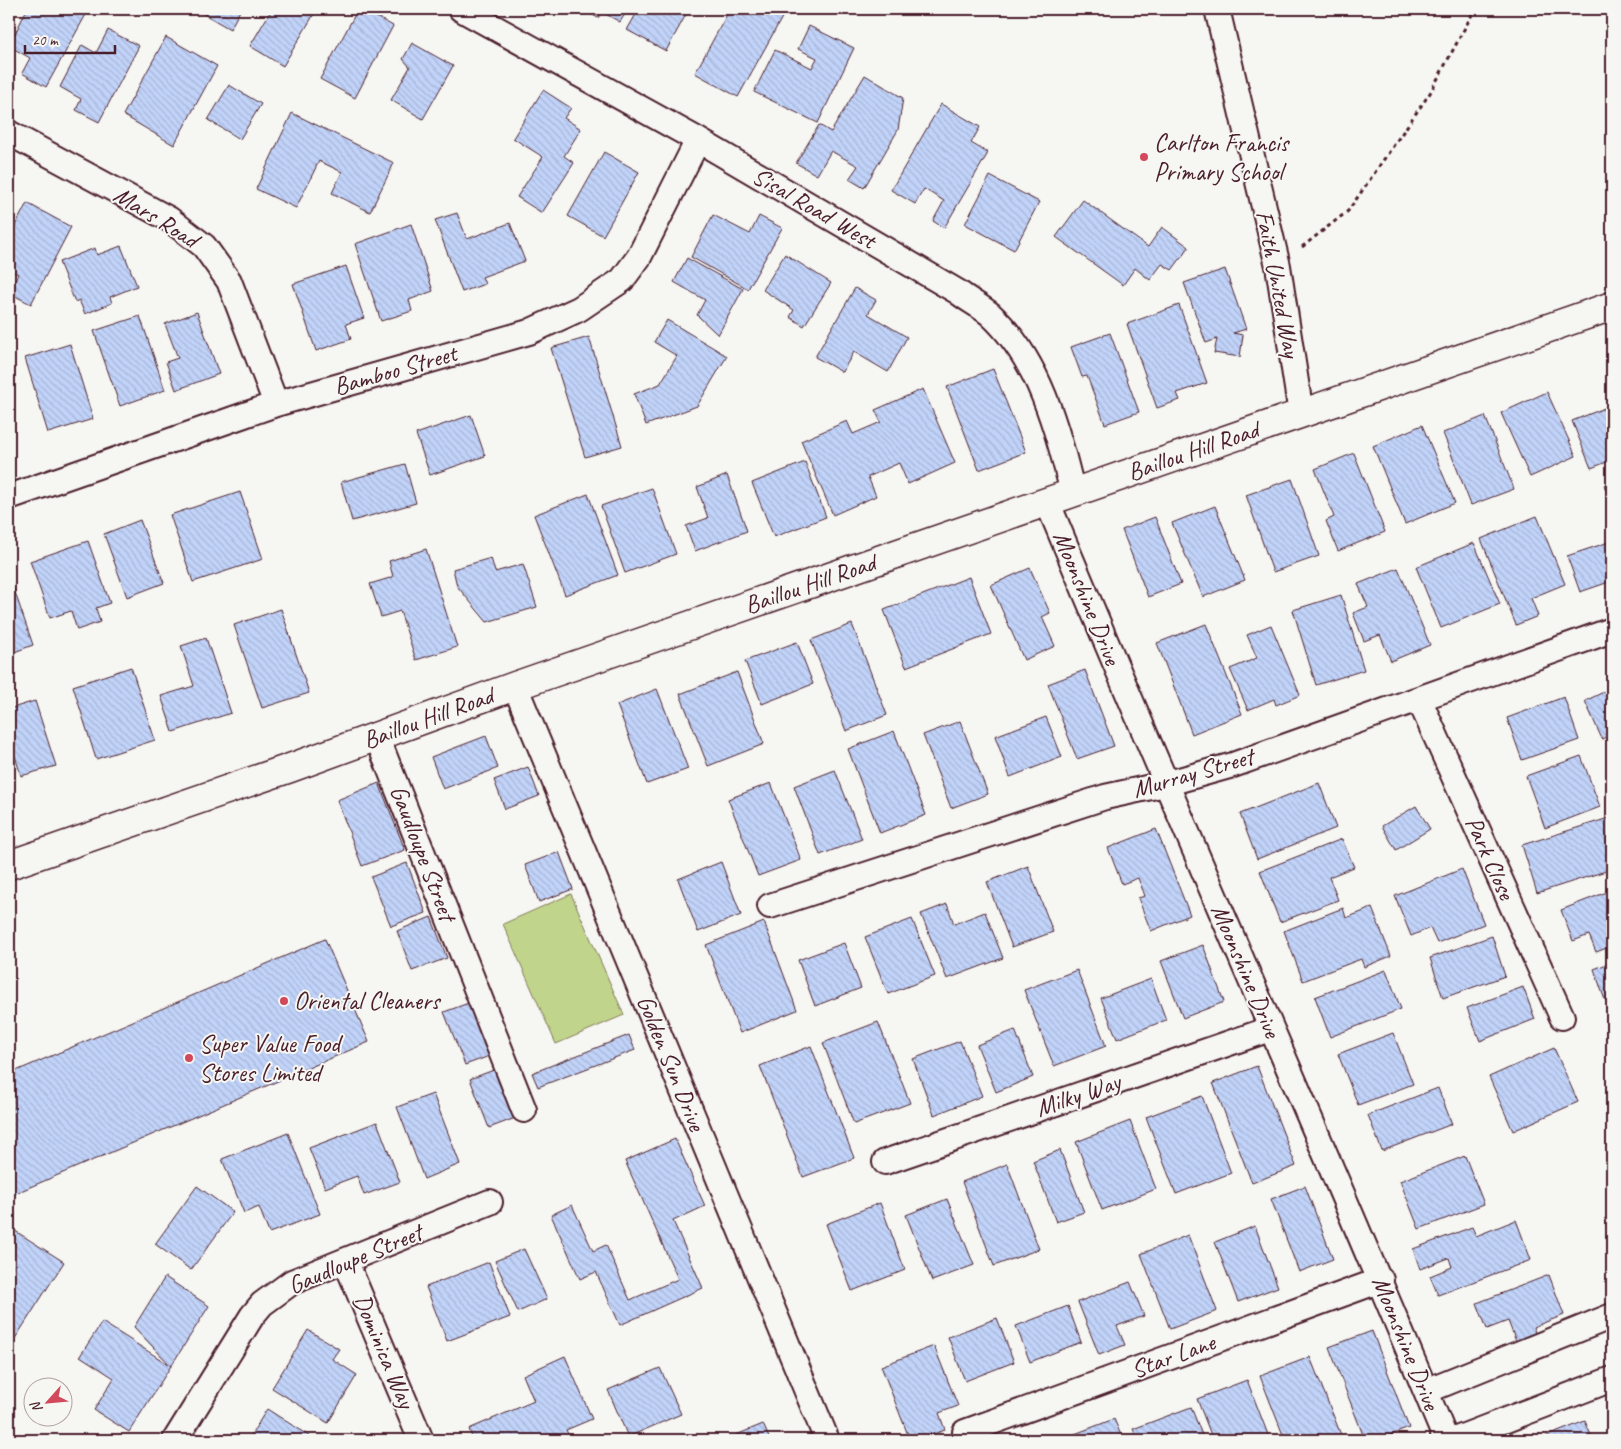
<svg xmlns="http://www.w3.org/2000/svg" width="1621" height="1449" font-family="Caveat,sans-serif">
	<defs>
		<pattern id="building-back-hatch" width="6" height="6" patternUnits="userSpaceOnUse" patternTransform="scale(1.25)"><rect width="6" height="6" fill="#c1d3f9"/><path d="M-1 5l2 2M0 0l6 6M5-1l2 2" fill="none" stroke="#a7b5d6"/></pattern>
	</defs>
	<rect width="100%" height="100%" fill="#f6f6f2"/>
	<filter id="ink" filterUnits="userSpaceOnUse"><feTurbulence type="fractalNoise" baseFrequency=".02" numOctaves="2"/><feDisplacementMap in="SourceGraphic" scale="10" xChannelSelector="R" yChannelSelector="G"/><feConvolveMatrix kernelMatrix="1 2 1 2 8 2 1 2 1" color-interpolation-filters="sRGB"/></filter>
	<g filter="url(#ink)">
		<path fill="#c0d58b" stroke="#857a5b" d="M571,894L624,1015L556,1044L503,924Z"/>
		<path fill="url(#building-back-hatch)" stroke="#4a1f2b" d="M27,9H89L46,87L22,73L30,58L9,46Z
			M195,9H241L230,29Z
			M272,9H317L283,66L250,46Z
			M358,9H362L393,26L355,98L320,79Z
			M582,9H628L620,22L602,12L598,18Z
			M639,9H689L666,51L627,30Z
			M730,9H780L785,12L738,97L695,73Z
			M809,26L854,48L818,123L754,92L775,50L812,68L817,58L798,49Z
			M108,30L139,46L99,122L76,110L81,99L60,87L82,45L96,53Z
			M166,37L217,66L174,145L123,115Z
			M412,43L453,66L423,119L391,100L410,67L403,59Z
			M865,75L903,98L898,130L864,188L849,179L858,166L831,151L817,175L796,163L819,125L831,132Z
			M229,85L261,104L240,139L208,120Z
			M543,90L571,108L564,118L581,129L564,156L574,163L542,213L517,197L543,157L513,138Z
			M941,104L980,127L971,143L988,153L944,228L933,221L944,201L924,189L915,204L891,190Z
			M292,113L394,163L370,212L332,193L342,172L319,161L296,208L256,189Z
			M604,152L639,172L603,236L568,216Z
			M990,176L1039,202L1014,250L965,224Z
			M1083,200L1148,247L1162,227L1189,247L1172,270L1162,264L1150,280L1135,268L1123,285L1056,237Z
			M27,203L71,227L31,304L9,293L18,274L9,270V237Z
			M457,213L467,239L510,223L525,261L482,277L485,284L462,292L435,220Z
			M713,215L750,234L759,216L782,228L748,289L691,257Z
			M411,224L433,291L409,300L412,311L381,321L355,244Z
			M121,246L137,286L110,297L112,303L85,314L79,300L75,302L59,262L95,248L97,255Z
			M785,254L831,283L804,326L790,317L794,310L763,290Z
			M687,258L743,289L718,335L697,315L705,300L674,282Z
			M346,266L364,318L346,324L351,339L316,351L293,284Z
			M1225,269L1246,329L1233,333L1243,335L1240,357L1214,353L1217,339L1206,343L1184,283Z
			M855,288L876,300L868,314L907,337L888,372L854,352L842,372L815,357Z
			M1179,305L1207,383L1177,393L1180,400L1157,408L1127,324Z
			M197,312L219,374L176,390L166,362L178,358L165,324Z
			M140,316L165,390L120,406L94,331Z
			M667,320L727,356L697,406L646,425L634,394L660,384L677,356L654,342Z
			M1110,333L1139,412L1105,424L1087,376L1082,377L1071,347Z
			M589,337L622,446L585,457L551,348Z
			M70,344L93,419L48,433L25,358Z
			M993,369L1026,452L979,470L947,387Z
			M923,389L955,463L908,484L899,463L868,477L876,496L833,515L801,441L847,421L853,434L881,422L875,410Z
			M1547,392L1576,456L1530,477L1501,413Z
			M1612,405V460L1591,468L1572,421Z
			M471,415L485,456L430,475L416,434Z
			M1485,416L1514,489L1471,505L1443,433Z
			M1422,425L1455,503L1405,524L1373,446Z
			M1354,453L1385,532L1338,551L1326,521L1334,517L1315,469Z
			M805,462L826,517L774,537L752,483Z
			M405,464L416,503L352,521L341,482Z
			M727,475L747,531L695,551L686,526L708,518L697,487Z
			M1292,479L1319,556L1273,572L1246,495Z
			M1612,482V505L1604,485Z
			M652,488L676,554L625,573L601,506Z
			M240,492L263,559L193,582L170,515Z
			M588,494L618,575L565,595L534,515Z
			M1215,506L1245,580L1203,597L1172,523Z
			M1537,516L1565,584L1531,598L1538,616L1516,625L1481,539Z
			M1155,517L1181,584L1148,597L1122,530Z
			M140,520L164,583L127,597L104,534Z
			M88,541L110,603L96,608L100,622L77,630L71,611L50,618L30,561Z
			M1612,541V581L1580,592L1567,556Z
			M1474,543L1500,604L1441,628L1416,567Z
			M426,549L457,647L416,660L400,611L381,617L370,584L393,577L389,561Z
			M491,558L495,572L523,564L537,607L487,622L457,586L453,569Z
			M1030,568L1050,613L1042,617L1055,646L1024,660L991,585Z
			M1398,568L1430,645L1391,661L1380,635L1364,641L1353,613L1368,607L1358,584Z
			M9,575L33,645L9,654Z
			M969,577L991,634L906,667L884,610Z
			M1341,595L1364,670L1316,685L1293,610Z
			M281,609L309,693L262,708L234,625Z
			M852,624L887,715L846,731L811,640Z
			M1206,624L1242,714L1192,734L1157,643Z
			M1271,625L1300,695L1276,705L1274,699L1248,710L1230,669L1257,658L1247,635Z
			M206,638L231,713L173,732L161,696L194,686L181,646Z
			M797,642L813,684L762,704L745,661Z
			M131,667L155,740L96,759L73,686Z
			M1085,670L1114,746L1077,759L1048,684Z
			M737,672L764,744L708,766L680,694Z
			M1612,688V734L1602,739L1585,701Z
			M657,689L688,769L647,784L617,705Z
			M1564,697L1579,740L1522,760L1507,718Z
			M35,701L56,766L21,776L9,736V709Z
			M1046,717L1062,757L1010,777L995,736Z
			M960,721L988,794L951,808L923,735Z
			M894,731L926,815L880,833L848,749Z
			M486,736L498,768L443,789L431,757Z
			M1581,756L1600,807L1545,828L1526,776Z
			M528,767L539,796L505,809L494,780Z
			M835,770L862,839L820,855L794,786Z
			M379,783L405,850L362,866L337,800Z
			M771,783L801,860L758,876L728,799Z
			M1319,783L1336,828L1257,859L1240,814Z
			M1416,806L1430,829L1396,850L1382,826Z
			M1612,817V869L1537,893L1522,845Z
			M1156,829L1190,915L1151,931L1138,898L1145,896L1138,878L1122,884L1108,848Z
			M1342,839L1354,867L1329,877L1338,900L1280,922L1260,871Z
			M559,852L573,889L539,902L525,865Z
			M721,862L741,915L698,932L678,879Z
			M407,863L426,913L391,926L371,877Z
			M1028,866L1053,932L1012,947L987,882Z
			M1462,869L1484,924L1437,943L1430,928L1411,936L1395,896Z
			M1612,890V946L1596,952L1589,935L1573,941L1561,910Z
			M947,904L954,924L985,912L1003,958L947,979L921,914Z
			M1343,908L1346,918L1372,908L1391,956L1364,967L1361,959L1303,981L1284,931Z
			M431,917L447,958L412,971L397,931Z
			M912,919L935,976L888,994L865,937Z
			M764,922L797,1010L740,1033L706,945Z
			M1492,936L1505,976L1443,998L1430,958Z
			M325,939L369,1042L9,1196V1074Z
			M844,943L861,988L815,1006L798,960Z
			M1203,945L1224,1002L1183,1018L1161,961Z
			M1612,962V998L1605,1000L1594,969Z
			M1077,970L1106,1046L1054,1066L1024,990Z
			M1386,970L1401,1009L1330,1037L1315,997Z
			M1151,979L1166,1020L1117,1039L1101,998Z
			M1523,987L1535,1019L1480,1041L1467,1008Z
			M474,1001L495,1054L465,1065L444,1012Z
			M878,1022L910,1103L854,1124L823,1043Z
			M1015,1030L1033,1077L996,1092L977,1045Z
			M1393,1033L1413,1084L1358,1105L1338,1054Z
			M629,1035L635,1050L538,1087L532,1073Z
			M1612,1040V1053L1607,1042Z
			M960,1041L982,1096L934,1115L913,1059Z
			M811,1046L854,1158L803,1177L760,1066Z
			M1554,1048L1578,1102L1513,1131L1489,1077Z
			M1257,1066L1296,1166L1252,1183L1213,1083Z
			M499,1068L518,1117L489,1128L470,1079Z
			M1438,1088L1452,1124L1382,1151L1368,1115Z
			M433,1094L460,1164L424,1179L397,1107Z
			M1202,1096L1231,1173L1176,1194L1146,1117Z
			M1130,1121L1156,1189L1102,1210L1076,1142Z
			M377,1122L400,1182L364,1195L357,1176L325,1188L309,1148Z
			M288,1133L320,1214L269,1233L259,1207L244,1213L222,1159Z
			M675,1139L705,1206L673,1221L703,1288L620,1325L596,1272L580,1279L551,1215L572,1205L593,1251L606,1245L630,1300L678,1279L625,1161Z
			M1060,1150L1084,1212L1056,1222L1033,1161Z
			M1465,1156L1484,1204L1419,1229L1400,1181Z
			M1007,1164L1039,1249L994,1266L962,1182Z
			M197,1186L233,1212L191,1270L155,1244Z
			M1305,1186L1333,1259L1299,1272L1271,1199Z
			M947,1199L974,1265L932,1281L906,1215Z
			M880,1203L905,1270L852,1291L826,1224Z
			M1516,1220L1531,1260L1438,1295L1430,1276L1452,1267L1449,1258L1420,1269L1413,1249L1472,1227L1476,1236Z
			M1255,1226L1278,1287L1238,1302L1215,1242Z
			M9,1227L64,1262L9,1348Z
			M1188,1235L1217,1311L1170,1329L1141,1254Z
			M524,1249L547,1299L518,1312L495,1261Z
			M489,1262L510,1317L447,1341L426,1287Z
			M1549,1275L1564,1315L1533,1327L1537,1337L1517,1344L1508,1321L1487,1329L1477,1303Z
			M165,1277L209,1306L171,1366L134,1327Z
			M1130,1282L1144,1316L1117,1326L1125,1345L1099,1355L1078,1302Z
			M1068,1306L1081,1342L1030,1362L1016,1326Z
			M997,1318L1014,1362L965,1381L948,1337Z
			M102,1322L171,1366L129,1432L94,1410L114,1378L80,1356Z
			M308,1330L339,1349L332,1359L357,1375L328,1423L272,1388Z
			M1372,1331L1409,1428L1378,1440H1365L1329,1347Z
			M934,1346L958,1406L939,1413L945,1430L917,1440H910L881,1366Z
			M565,1356L592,1419L566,1430L571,1440H473L469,1429L534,1401L523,1375Z
			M1310,1357L1343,1440H1285L1260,1376Z
			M660,1368L681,1414L628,1437L608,1390Z
			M1247,1380L1270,1440H1213L1197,1399Z
			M1191,1407L1204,1440H1138L1133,1429Z
			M267,1409L309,1436L306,1440H248Z
			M1114,1419L1123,1440H1074L1072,1435Z
			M1585,1421L1593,1440H1538Z
			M763,1424L770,1440H724Z"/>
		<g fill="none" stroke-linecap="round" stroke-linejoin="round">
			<defs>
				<path id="street" d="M461,9L698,140L958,292C968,300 980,306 990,314C1040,360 1057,429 1073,493
					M1217,9L1278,266L1301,414
					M9,133L169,219L204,246L229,281L276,404
					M9,497L276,404L529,332L579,309L622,280L639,257L698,140
					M1047,501C1177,815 1316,1126 1446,1440
					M515,686L827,1440
					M1419,699L1562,1017
					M377,737L524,1110
					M770,906L1105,797L1165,784L1233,765L1612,630
					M885,1162L1270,1029
					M346,1262L421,1440
					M1426,1391L1612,1316
					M965,1432L1381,1280
					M175,1440L252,1316L262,1304L292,1282L490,1202
					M1454,1440L1612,1379"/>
				<path id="secondary" d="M9,865L290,768L515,686L1612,306"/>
			</defs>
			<use href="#street" stroke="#4a1f2b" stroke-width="28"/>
			<use href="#secondary" stroke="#4a1f2b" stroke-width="31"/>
			<path stroke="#4a1f2b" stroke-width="3" stroke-dasharray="4 4" stroke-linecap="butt" d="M1302,247L1348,211L1430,93L1475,9"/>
			<use href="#street" stroke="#f6f6f2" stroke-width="24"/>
			<use href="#secondary" stroke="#f6f6f2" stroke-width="28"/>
		</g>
	</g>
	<g fill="#d1495b" stroke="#f6f6f2" stroke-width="2">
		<circle cx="1144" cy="157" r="5"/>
		<circle cx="284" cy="1001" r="5"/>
		<circle cx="189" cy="1058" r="5"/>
	</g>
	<g text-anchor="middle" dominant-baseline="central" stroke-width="4" stroke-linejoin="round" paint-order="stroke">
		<g font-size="25" fill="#4a1f2b" stroke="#f6f6f2" text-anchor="start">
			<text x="1154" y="143">Carlton Francis<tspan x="1154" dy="29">Primary School</tspan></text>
			<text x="294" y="1001">Oriental Cleaners</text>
			<text x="199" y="1044">Super Value Food<tspan x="199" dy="29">Stores Limited</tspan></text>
		</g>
		<g font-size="25" fill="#4a1f2b" stroke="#f6f6f2">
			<text transform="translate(814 208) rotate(30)">Sisal Road West</text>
			<text transform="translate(156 217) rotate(32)">Mars Road</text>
			<text transform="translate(1278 284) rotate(79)">Faith United Way</text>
			<text transform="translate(395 370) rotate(-16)">Bamboo Street</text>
			<text transform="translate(1193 451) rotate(-19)">Baillou Hill Road</text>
			<text transform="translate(810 584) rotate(-19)">Baillou Hill Road</text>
			<text transform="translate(1087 598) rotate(68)">Moonshine Drive</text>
			<text transform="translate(428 718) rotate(-20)">Baillou Hill Road</text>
			<text transform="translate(1193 773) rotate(-16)">Murray Street</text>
			<text transform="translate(423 853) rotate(69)">Gaudloupe Street</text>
			<text transform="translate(1490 858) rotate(66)">Park Close</text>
			<text transform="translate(1246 971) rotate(67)">Moonshine Drive</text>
			<text transform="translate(671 1063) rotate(68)">Golden Sun Drive</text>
			<text transform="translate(1078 1095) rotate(-19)">Milky Way</text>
			<text transform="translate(355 1259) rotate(-23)">Gaudloupe Street</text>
			<text transform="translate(1406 1343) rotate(68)">Moonshine Drive</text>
			<text transform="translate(384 1351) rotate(67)">Dominica Way</text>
			<text transform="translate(1173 1356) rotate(-20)">Star Lane</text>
		</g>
	</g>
	<rect width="1621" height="1449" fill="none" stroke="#f6f6f2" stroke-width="30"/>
	<rect x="15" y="15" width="1591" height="1419" fill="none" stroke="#4a1f2b" stroke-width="2" filter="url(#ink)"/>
	<g transform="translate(48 1402) rotate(243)"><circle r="24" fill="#f6f6f2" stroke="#b1a0a2"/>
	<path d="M0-4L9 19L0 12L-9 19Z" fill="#d1495b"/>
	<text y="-8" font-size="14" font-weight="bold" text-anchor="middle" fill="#4a1f2b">N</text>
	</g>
	<path d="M25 45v8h90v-8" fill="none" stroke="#4a1f2b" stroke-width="2.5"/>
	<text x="32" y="45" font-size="15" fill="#4a1f2b" stroke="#f6f6f2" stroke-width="4" paint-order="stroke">20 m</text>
</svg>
